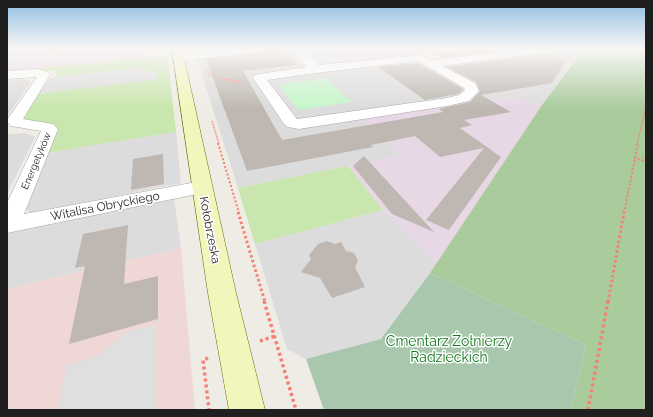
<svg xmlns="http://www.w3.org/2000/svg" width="653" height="417" font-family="Raleway,sans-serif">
	<rect width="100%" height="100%" fill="#efece6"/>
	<path fill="#dddcdc" d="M7,49H59L54,53L7,56Z
		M560,49H576L582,51L542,105L508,97L363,119L401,156L238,188L197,59L281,50H288L311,73L410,61L416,62L426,67Z
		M134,68L157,72L158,80L37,94L48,79L60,76Z
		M21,79L31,81L7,116V81Z
		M176,132L181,183L31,213L25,208L46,153Z
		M24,133L35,137L7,194V134Z
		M174,198L181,248L7,289V230Z
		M383,210L437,263L430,273L381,339L306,359L287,349L255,244Z"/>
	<path fill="#efd7d6" d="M181,248L195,410H7V289Z"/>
	<path fill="#e8d8e5" d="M96,49H147L148,56L136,59L7,71V56Z
		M336,49H526L445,60L434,54H427L354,62Z
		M508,97L542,105L437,263L383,210L348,166L400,155L363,119Z"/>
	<path fill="#c9e6ae" d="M164,50H167L176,132L46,153L57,128L56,126L23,119L37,94L158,79L156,72L134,68L55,77L57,73L55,71H30L31,69L136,59L148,56L147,59L164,57Z
		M348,166L383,210L255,244L238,188Z"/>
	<path fill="#aacc9d" d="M576,49H646V410H571L586,345L430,273L542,105L582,52Z"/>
	<path fill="#a8c7ad" d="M430,273L586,345L571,410H324L306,359L381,339Z"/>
	<path fill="#c5f6ca" d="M325,78L352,102L299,110L278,85Z"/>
	<path fill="#dfdfdf" d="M303,49H336L354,62L331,64L320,63L314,60Z
		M156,325V410H58L66,366L97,357L125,332Z"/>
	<path fill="#bfb8b2" d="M268,49H281L296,65L243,71L282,140L443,112L439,109L470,102L480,91L476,82L447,67L549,54L567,60L552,83L481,95L511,112L464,120L472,125L460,128L501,157L449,230L426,220L484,148L440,157L415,136L371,145L373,147L247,171L206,59L262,53Z
		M474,49H511L441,58L434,54Z
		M418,63L463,89V90L458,94L425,100L378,67Z
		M163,154L164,184L131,190L133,159Z
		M364,156L434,232L392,214L353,166Z
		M128,225L124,284L158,276V319L69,344L85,266L75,268L83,234Z
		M327,241L335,244L341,242L346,251L354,253L358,261L355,267L365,287L332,298L320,278L301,272L311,259L309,255L318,244Z"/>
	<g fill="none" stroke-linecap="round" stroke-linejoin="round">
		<defs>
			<path id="service" d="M152,49H162L148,54L145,52Z"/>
			<path id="minor" d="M231,49H267L262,52L178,61L173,58L178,55Z
				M290,49H301L319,65L420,55L431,60H438L524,49H556L551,52L442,66L475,83L479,91L469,101L447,106L299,129L288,127L284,124L253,78L255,75L259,74L307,67ZM418,61L464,88L465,90L459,95L447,98L297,119L267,80L316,73Z
				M37,69L48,72L50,75L23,119L53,124L58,129L24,214L202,181L209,183L212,187L209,191L202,193L7,233V203L41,131L11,126L7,122V120L37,77L7,79V71Z"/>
			<path id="secondary" d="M172,49H182L236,293L265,410H229L208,293Z"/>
		</defs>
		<use href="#service" stroke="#a6a6a6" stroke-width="1"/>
		<use href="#minor" stroke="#a6a6a6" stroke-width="1"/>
		<use href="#secondary" stroke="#65710b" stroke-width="1"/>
		<path stroke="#f28273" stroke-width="1.5" stroke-dasharray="1 1" stroke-linecap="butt" d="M207,69L209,75L242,83
			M212,121L219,144
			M637,144L646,107"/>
		<path stroke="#f28273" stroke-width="2" stroke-dasharray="2 2" stroke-linecap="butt" d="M218,143L239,213
			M634,158L646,161
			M624,213L638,143"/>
		<path stroke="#f28273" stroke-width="3" stroke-dasharray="2.5 2.5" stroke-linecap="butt" d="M238,212L265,302
			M608,302L624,212"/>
		<path stroke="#f28273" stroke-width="3.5" stroke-dasharray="3 3" stroke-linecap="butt" d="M264,301L296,410
			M260,341L275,336
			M208,358L203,360L209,410
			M588,410L608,301"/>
		<use href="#service" fill="#fff" fill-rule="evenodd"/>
		<use href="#minor" fill="#fff" fill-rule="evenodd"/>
		<use href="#secondary" fill="#f3f6bc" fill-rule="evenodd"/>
	</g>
	<linearGradient id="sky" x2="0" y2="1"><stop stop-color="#8ebee2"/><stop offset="0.45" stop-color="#f8f6f4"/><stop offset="1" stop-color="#f8f6f4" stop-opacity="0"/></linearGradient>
	<rect width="653" height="108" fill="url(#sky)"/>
	<g text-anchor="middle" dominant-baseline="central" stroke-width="3" stroke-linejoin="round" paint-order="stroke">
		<g font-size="10" fill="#1f1f1f" stroke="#fff">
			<text transform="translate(36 161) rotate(-67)">Energetyków</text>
		</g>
		<g font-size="12" fill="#1f1f1f" stroke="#fff">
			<text transform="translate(105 206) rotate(-11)">Witalisa Obryckiego</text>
			<text transform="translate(210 230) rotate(79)">Kołobrzeska</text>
		</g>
		<g font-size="14" fill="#12781b" stroke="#fff">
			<text x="449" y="341">Cmentarz Żołnierzy<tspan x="449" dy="16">Radzieckich</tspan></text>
		</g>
	</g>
	<rect width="653" height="417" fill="none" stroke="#1f1f1f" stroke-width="16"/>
</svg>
